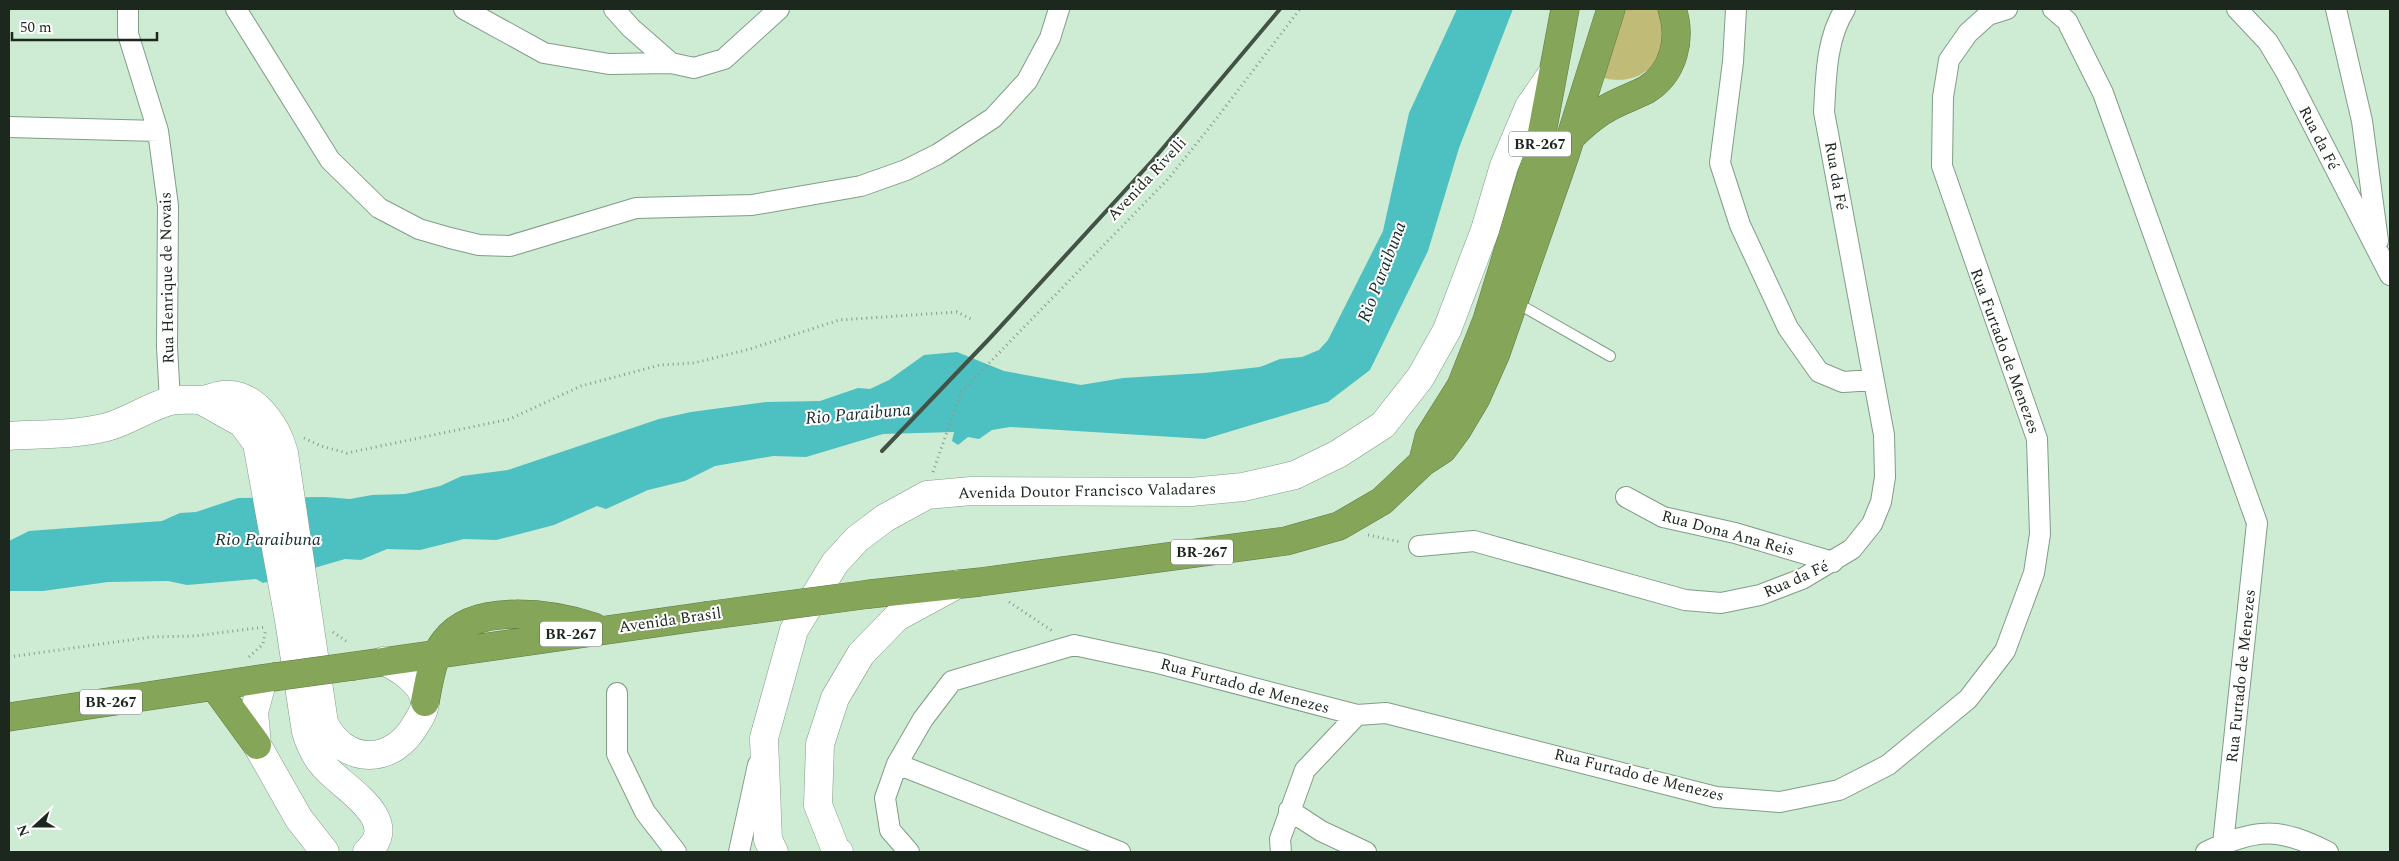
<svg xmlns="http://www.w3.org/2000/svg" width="2399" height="861" font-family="Spectral,serif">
	<rect width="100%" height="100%" fill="#ceebd3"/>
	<path fill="#c0bb76" d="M1623,9H1658C1677,51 1646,91 1600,77Z"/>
	<path fill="#4dc0c1" d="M1457,9H1513L1459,148L1428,251L1370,370L1328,402L1205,439L1010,427L992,430L979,439L968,437L958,445L952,441L954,432L883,434L806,457L773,456L715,466L685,481L648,490L606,509L597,506L554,525L496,540L464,539L420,550L387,549L361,560L345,559L263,583L256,579L187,585L168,581L108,582L43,591H9V541L29,531L162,521L180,513L196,512L238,498L325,497L350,499L372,495L405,494L440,486L462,476L508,470L659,419L691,412L766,402L820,401L858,388L870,389L889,380L924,355L957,352L1004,371L1081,385L1123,378L1204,373L1260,367L1280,359L1302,357L1319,350L1328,340L1383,231L1409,113Z"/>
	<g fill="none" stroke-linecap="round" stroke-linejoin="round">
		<defs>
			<path id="lane" d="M1515,302L1610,356"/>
			<path id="street" d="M128,9V34L158,131L168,206L167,347L170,401
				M236,9L330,160L379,208L419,229L450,238L479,245L510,246L636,208L752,205L861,186L906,170L938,154L993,118L1027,81L1050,38L1059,9
				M464,9L544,53L609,64L671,63L694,68L724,59L779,9
				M614,9L631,28L671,63
				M1736,9L1733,62L1720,163L1740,225L1788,328L1819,372L1843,382L1873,380
				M2053,9L2067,21L2103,93L2257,523L2223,844
				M2237,9L2268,42L2287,74L2390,275
				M2336,9L2362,121L2378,241
				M9,127L158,131
				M1626,497L1663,517L1735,533L1833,562
				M1419,546L1474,541L1685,600L1721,603L1760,595L1802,579L1852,549L1872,524L1881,502L1885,477L1884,435L1824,112C1826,77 1826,39 1845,9
				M617,693V754L645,812L676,852
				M897,764L1120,852
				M1289,810L1321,831L1366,852
				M739,852L758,765
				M909,852L890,830L885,798L897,764L923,719L952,681L1074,645L1158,663L1357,715L1386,713L1716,797L1780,802L1839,790L1888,765L1968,699L2005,651L2034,573L2040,534L2037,439L1942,166L1943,97L1949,60L1968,33L1988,15L2007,9
				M1281,852L1280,839L1305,770L1357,715
				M2206,852C2256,828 2279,827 2328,852"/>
			<path id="secondary" d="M201,400L242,423L257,443L289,620L306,732C310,745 315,756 324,766C341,787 404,819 367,852
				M9,436C41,434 75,435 107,427C129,421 148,407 170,401C180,399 190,400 200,400C208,400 215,396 223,395C255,392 277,427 284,453L324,723C345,766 393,765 416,724C420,718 425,709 425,703C424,683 398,667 383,661
				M263,679L254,712L257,745L299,819L325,852
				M774,852L768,840L764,738L794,630L835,563L857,539L885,518L927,495L971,491L1191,492L1243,487L1295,475L1338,454L1383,425L1420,378L1447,330L1485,230L1504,166L1529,107L1551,75
				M839,852L835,848L818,805L820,744L835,698L861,654L897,617L958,584"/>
			<path id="highway" d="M1571,137C1583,125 1595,114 1611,106C1622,100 1634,96 1646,90C1674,73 1682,38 1672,9
				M1424,457L1429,437L1461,386L1487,320L1538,154L1565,9
				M870,594L980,582L1286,541L1339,526L1382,501L1423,462L1443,449L1457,430L1476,398L1496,353L1514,301L1565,155L1611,9
				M354,666L705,616
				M214,686L257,745
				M425,702C429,682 432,657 445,641C475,601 554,614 594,627
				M9,717L274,677"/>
		</defs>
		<use href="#lane" stroke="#829d87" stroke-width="12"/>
		<use href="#street" stroke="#829d87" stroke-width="22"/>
		<use href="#secondary" stroke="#829d87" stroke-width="29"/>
		<use href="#highway" stroke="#607944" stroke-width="29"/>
		<path stroke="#879c8a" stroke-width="3" stroke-dasharray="1 4" stroke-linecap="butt" d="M304,438L321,446L347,453L510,419L581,386L660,365L694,363L750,349L839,320L957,312L971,319
			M933,472L961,392L1169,178L1213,123L1300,9
			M1368,535L1401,542
			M1009,602L1054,632
			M333,632L349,643
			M9,657L151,637L194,636L266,627
			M249,657L263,644L266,629"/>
		<use href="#lane" stroke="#fff" stroke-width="10"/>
		<use href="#street" stroke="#fff" stroke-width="20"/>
		<use href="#secondary" stroke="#fff" stroke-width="28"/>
		<use href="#highway" stroke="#85a559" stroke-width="28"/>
		<path stroke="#435246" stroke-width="4" d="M882,451L990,338L1153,160L1280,9"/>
		<defs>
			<path id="highway-bridge" d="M705,616L870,594
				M274,677L354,666"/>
		</defs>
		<use href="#highway-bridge" stroke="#607944" stroke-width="29" stroke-linecap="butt"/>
		<use href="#highway-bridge" stroke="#85a559" stroke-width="28"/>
	</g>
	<g text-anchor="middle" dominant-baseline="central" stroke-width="4" stroke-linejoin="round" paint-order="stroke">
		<g fill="#fff" stroke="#606862" stroke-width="1">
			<rect x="1509" y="131.5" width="62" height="25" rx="4"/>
			<rect x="1171" y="539.5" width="62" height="25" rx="4"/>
			<rect x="540" y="621.5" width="62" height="25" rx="4"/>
			<rect x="80" y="689.5" width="62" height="25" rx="4"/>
		</g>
		<g font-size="15" font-weight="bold" fill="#1c271e">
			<text x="1540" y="144">BR-267</text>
			<text x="1202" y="552">BR-267</text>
			<text x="571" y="634">BR-267</text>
			<text x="111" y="702">BR-267</text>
		</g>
		<g font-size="16" fill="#1c271e" stroke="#fff">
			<text transform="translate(2319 138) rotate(63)">Rua da Fé</text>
			<text transform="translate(1836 176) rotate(80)">Rua da Fé</text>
			<text transform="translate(1147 179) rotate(-47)">Avenida Rivelli</text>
			<text transform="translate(167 278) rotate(-91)">Rua Henrique de Novais</text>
			<text transform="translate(2005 351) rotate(70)">Rua Furtado de Menezes</text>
			<text transform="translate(1087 491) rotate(-1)">Avenida Doutor Francisco Valadares</text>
			<text transform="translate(1728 533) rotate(15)">Rua Dona Ana Reis</text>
			<text transform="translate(1796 579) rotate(-24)">Rua da Fé</text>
			<text transform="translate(670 620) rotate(-8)">Avenida Brasil</text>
			<text transform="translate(2241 676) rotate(-84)">Rua Furtado de Menezes</text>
			<text transform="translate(1245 686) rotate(15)">Rua Furtado de Menezes</text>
			<text transform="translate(1639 775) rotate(14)">Rua Furtado de Menezes</text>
		</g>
		<g font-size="18" font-style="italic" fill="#1a2e2f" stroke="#fff">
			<text transform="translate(1382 272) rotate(-69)">Rio Paraibuna</text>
			<text transform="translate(858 414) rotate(-5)">Rio Paraibuna</text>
			<text x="268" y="539">Rio Paraibuna</text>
		</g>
	</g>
	<rect width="2399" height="861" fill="none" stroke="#1c271e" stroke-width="20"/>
	<g transform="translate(35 826) rotate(249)" stroke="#ffffff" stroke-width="4" paint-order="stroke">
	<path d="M0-4L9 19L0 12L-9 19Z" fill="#1c271e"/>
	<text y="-8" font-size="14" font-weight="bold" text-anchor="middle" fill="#1c271e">N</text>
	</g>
	<path d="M12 32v8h145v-8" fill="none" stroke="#1c271e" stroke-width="2.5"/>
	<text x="20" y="32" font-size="15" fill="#1c271e" stroke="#ffffff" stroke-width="4" paint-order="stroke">50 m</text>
</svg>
